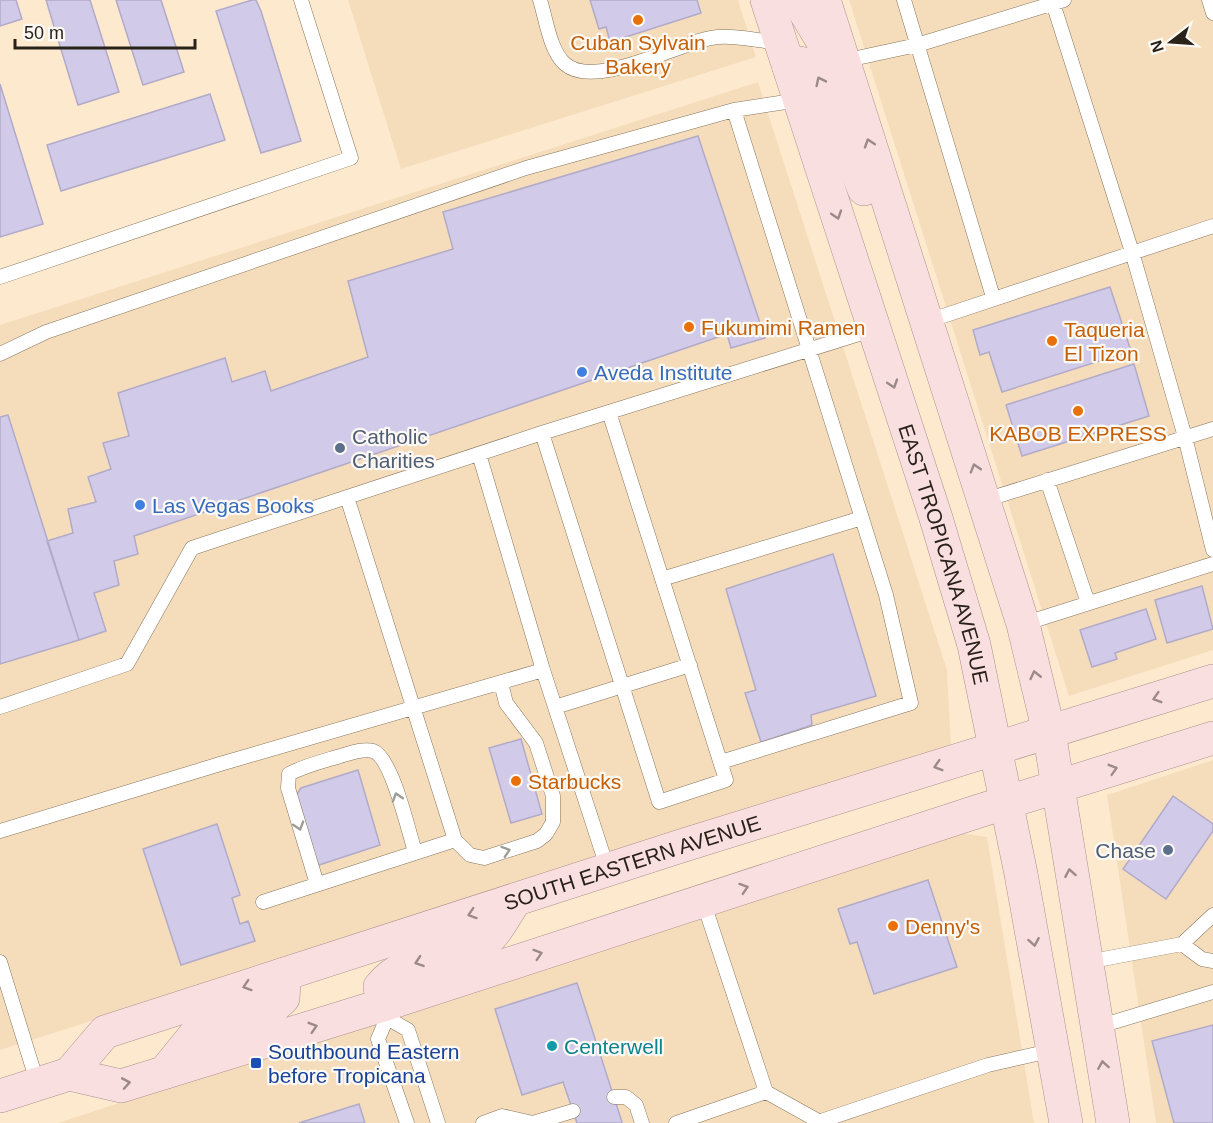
<svg xmlns="http://www.w3.org/2000/svg" width="1213" height="1123" font-family="Arial,sans-serif">
	<rect width="100%" height="100%" fill="#fdeace"/>
	<path fill="#f5ddbc" d="M348,0H738L756,57L401,169Z
		M849,0H1213V650L1069,696Z
		M758,82L947,670L951,747L0,1050V325Z
		M1213,760V1123H1156L1107,795Z
		M947,831L987,837L1034,1123H58Z"/>
	<path fill="#d1cbe9" stroke="#b1aac8" stroke-width="1.5" d="M0,0H16L22,19L0,26Z
		M46,0H90L119,92L78,105Z
		M116,0H161L184,72L143,85Z
		M252,0H256L261,11L301,141L261,153L216,11Z
		M590,0H697L701,13L610,42L606,27L599,29Z
		M0,84L43,224L0,237Z
		M210,94L225,140L61,191L47,145Z
		M698,136L765,338L731,348L727,334L134,536L138,554L114,561L119,585L94,593L106,631L79,640L47,541L73,533L68,509L96,502L88,477L111,469L103,443L129,436L118,393L225,358L232,382L265,371L271,391L368,357L348,281L453,249L443,212Z
		M1110,287L1131,351L1002,392L989,352L980,355L973,330Z
		M1134,364L1149,416L1022,456L1006,405Z
		M8,415L79,640L0,664V417Z
		M833,554L876,696L811,715L812,725L761,742L745,693L756,690L726,589Z
		M1202,586L1213,629L1167,643L1155,600Z
		M1146,609L1156,639L1115,653L1117,659L1092,667L1080,630Z
		M521,739L542,814L511,823L489,748Z
		M358,770L380,845L316,866L295,797L301,788Z
		M1173,796L1213,824V831L1166,899L1123,869Z
		M217,824L240,895L232,898L240,924L248,921L255,941L181,965L143,849Z
		M928,880L957,967L874,994L857,942L850,944L838,909Z
		M577,983L622,1122L621,1123H577L563,1082L522,1095L495,1009Z
		M1213,1025V1123H1174L1152,1041Z
		M359,1104L365,1123H299Z"/>
	<g fill="none" stroke-linecap="round" stroke-linejoin="round">
		<defs>
			<path id="service" d="M540,0C546,19 550,51 565,64C595,90 676,44 711,38C732,34 759,41 781,43
				M904,0L993,297
				M1052,0L1132,252L1185,437L1213,550
				M1209,0L1213,13
				M843,61L917,45L1064,0
				M0,277L351,158L301,0
				M928,321L1213,226
				M0,354L46,332L526,168L734,110L799,100
				M542,433L659,802L726,780L609,412
				M479,454L543,670L608,870
				M1047,480L1088,603
				M985,500L1213,429
				M662,579L862,518
				M1023,624L1213,564
				M0,707L127,664L192,548L542,433L875,329
				M555,707L690,665
				M721,762L911,703L886,595L734,110
				M0,831L220,764L543,670
				M455,840L470,855L484,858L537,841L546,834L553,822V796L536,743L506,703L501,683
				M317,884L288,788L289,774C304,766 320,762 337,757C348,754 362,748 373,751C392,757 409,833 415,852
				M703,901L766,1092L822,1123
				M263,902L455,840L347,497
				M1182,944L1202,959L1213,961
				M0,962L38,1085
				M1087,962L1182,944L1213,915
				M383,1005L387,1018L408,1030L438,1123
				M387,1018L378,1039L407,1123
				M1097,1027L1213,992
				M614,1097H626L636,1105L642,1123
				M821,1121L988,1065L1054,1050
				M483,1123L502,1116L533,1123L573,1111
				M676,1123L766,1092"/>
			<g id="primary">
				<path id="s1" d="M767,0L935,515L974,645L1021,874L1066,1123"/>
				<path d="M798,0L825,45"/>
				<path d="M824,0L1023,624L1049,732L1113,1123"/>
				<path d="M789,67L799,63L810,65L820,79L864,189"/>
				<path d="M383,1005L380,987C405,955 451,959 485,941C494,937 509,909 515,900"/>
				<path d="M165,1072L195,1035L268,1012L283,998L285,974"/>
				<path id="s2" d="M69,1074L105,1032L681,846L1213,681"/>
				<path d="M0,1096L69,1074L121,1086L383,1005L979,811L1213,738"/>
			</g>
		</defs>
		<use href="#service" stroke="#86755c" stroke-width="15"/>
		<use href="#primary" stroke="#ae8f8e" stroke-width="34"/>
		<use href="#service" stroke="#fff" stroke-width="14"/>
		<use href="#primary" stroke="#fadfe1" stroke-width="33"/>
	</g>
	<defs><path id="oneway-chevron" d="M-2-3.5L2.5 0L-2 3.5" fill="none" stroke-width="1.6" stroke-linecap="round" stroke-linejoin="round" transform="scale(1.5)"/></defs>
	<g stroke="#9c8a87">
		<use href="#oneway-chevron" transform="translate(820 81) rotate(-116)"/>
		<use href="#oneway-chevron" transform="translate(869 143) rotate(-108)"/>
		<use href="#oneway-chevron" transform="translate(837 215) rotate(72)"/>
		<use href="#oneway-chevron" transform="translate(893 384) rotate(72)"/>
		<use href="#oneway-chevron" transform="translate(975 468) rotate(-107)"/>
		<use href="#oneway-chevron" transform="translate(1035 675) rotate(-103)"/>
		<use href="#oneway-chevron" transform="translate(1157 698) rotate(163)"/>
		<use href="#oneway-chevron" transform="translate(938 766) rotate(163)"/>
		<use href="#oneway-chevron" transform="translate(1113 769) rotate(-17)"/>
		<use href="#oneway-chevron" transform="translate(1070 873) rotate(-100)"/>
		<use href="#oneway-chevron" transform="translate(744 888) rotate(-18)"/>
		<use href="#oneway-chevron" transform="translate(472 914) rotate(162)"/>
		<use href="#oneway-chevron" transform="translate(1034 942) rotate(80)"/>
		<use href="#oneway-chevron" transform="translate(538 954) rotate(-18)"/>
		<use href="#oneway-chevron" transform="translate(419 962) rotate(161)"/>
		<use href="#oneway-chevron" transform="translate(247 986) rotate(162)"/>
		<use href="#oneway-chevron" transform="translate(313 1027) rotate(-17)"/>
		<use href="#oneway-chevron" transform="translate(1103 1065) rotate(-99)"/>
		<use href="#oneway-chevron" transform="translate(126 1083) rotate(-10)"/>
	</g>
	<g stroke="#9f9c97">
		<use href="#oneway-chevron" transform="translate(397 797) rotate(-107)"/>
		<use href="#oneway-chevron" transform="translate(299 826) rotate(73)"/>
		<use href="#oneway-chevron" transform="translate(506 851) rotate(-18)"/>
	</g>
	<g fill="#e8710a" stroke="#fdf9f4" stroke-width="2">
		<circle cx="638" cy="20" r="6"/>
		<circle cx="689" cy="327" r="6"/>
		<circle cx="1052" cy="341" r="6"/>
		<circle cx="1078" cy="411" r="6"/>
		<circle cx="516" cy="781" r="6"/>
		<circle cx="893" cy="926" r="6"/>
	</g>
	<g fill="#3f7fe0" stroke="#fdf9f4" stroke-width="2">
		<circle cx="582" cy="372" r="6"/>
		<circle cx="140" cy="505" r="6"/>
	</g>
	<g fill="#5c6f8a" stroke="#fdf9f4" stroke-width="2">
		<circle cx="340" cy="448" r="6"/>
		<circle cx="1168" cy="850" r="6"/>
	</g>
	<circle fill="#0f9aa8" stroke="#fdf9f4" stroke-width="2" cx="552" cy="1046" r="6"/>
	<rect fill="#1a4fb4" stroke="#fdf9f4" stroke-width="2" x="250" y="1057" width="12" height="12" rx="3"/>
	<g text-anchor="middle" dominant-baseline="central" stroke-width="4.5" stroke-linejoin="round" paint-order="stroke">
		<g font-size="21" fill="#c56008" stroke="#fdf9f4" text-anchor="start">
			<text x="638" y="42" text-anchor="middle">Cuban Sylvain<tspan x="638" dy="24">Bakery</tspan></text>
			<text x="701" y="327">Fukumimi Ramen</text>
			<text x="1064" y="329">Taqueria<tspan x="1064" dy="24">El Tizon</tspan></text>
			<text x="1078" y="433" text-anchor="middle">KABOB EXPRESS</text>
			<text x="528" y="781">Starbucks</text>
			<text x="905" y="926">Denny's</text>
		</g>
		<g font-size="21" fill="#366cbe" stroke="#fdf9f4" text-anchor="start">
			<text x="594" y="372">Aveda Institute</text>
			<text x="152" y="505">Las Vegas Books</text>
		</g>
		<g font-size="21" fill="#4e5e75" stroke="#fdf9f4" text-anchor="start">
			<text x="352" y="436">Catholic<tspan x="352" dy="24">Charities</tspan></text>
			<text x="1156" y="850" text-anchor="end">Chase</text>
		</g>
		<g font-size="21" fill="#292218" stroke="#fdf9f4">
			<text stroke="none"><textPath href="#s1" startOffset="582">EAST TROPICANA AVENUE</textPath></text>
			<text stroke="none"><textPath href="#s2" startOffset="609">SOUTH EASTERN AVENUE</textPath></text>
		</g>
		<g font-size="21" fill="#0d838f" stroke="#fdf9f4" text-anchor="start">
			<text x="564" y="1046">Centerwell</text>
		</g>
		<g font-size="21" fill="#164399" stroke="#fdf9f4" text-anchor="start">
			<text x="268" y="1051">Southbound Eastern<tspan x="268" dy="24">before Tropicana</tspan></text>
		</g>
	</g>
	<g transform="translate(1171 42) rotate(253)" stroke="#fdf9f4" stroke-width="4.5" paint-order="stroke">
	<path d="M0-4.5L10 22L0 15L-10 22Z" fill="#292218"/>
	<text y="-9" font-size="16" font-weight="bold" text-anchor="middle" fill="#292218">N</text>
	</g>
	<path d="M15 39v9h180v-9" fill="none" stroke="#292218" stroke-width="3"/>
	<text x="24" y="39" font-size="18" fill="#292218" stroke="#fdf9f4" stroke-width="4.5" paint-order="stroke">50 m</text>
</svg>
